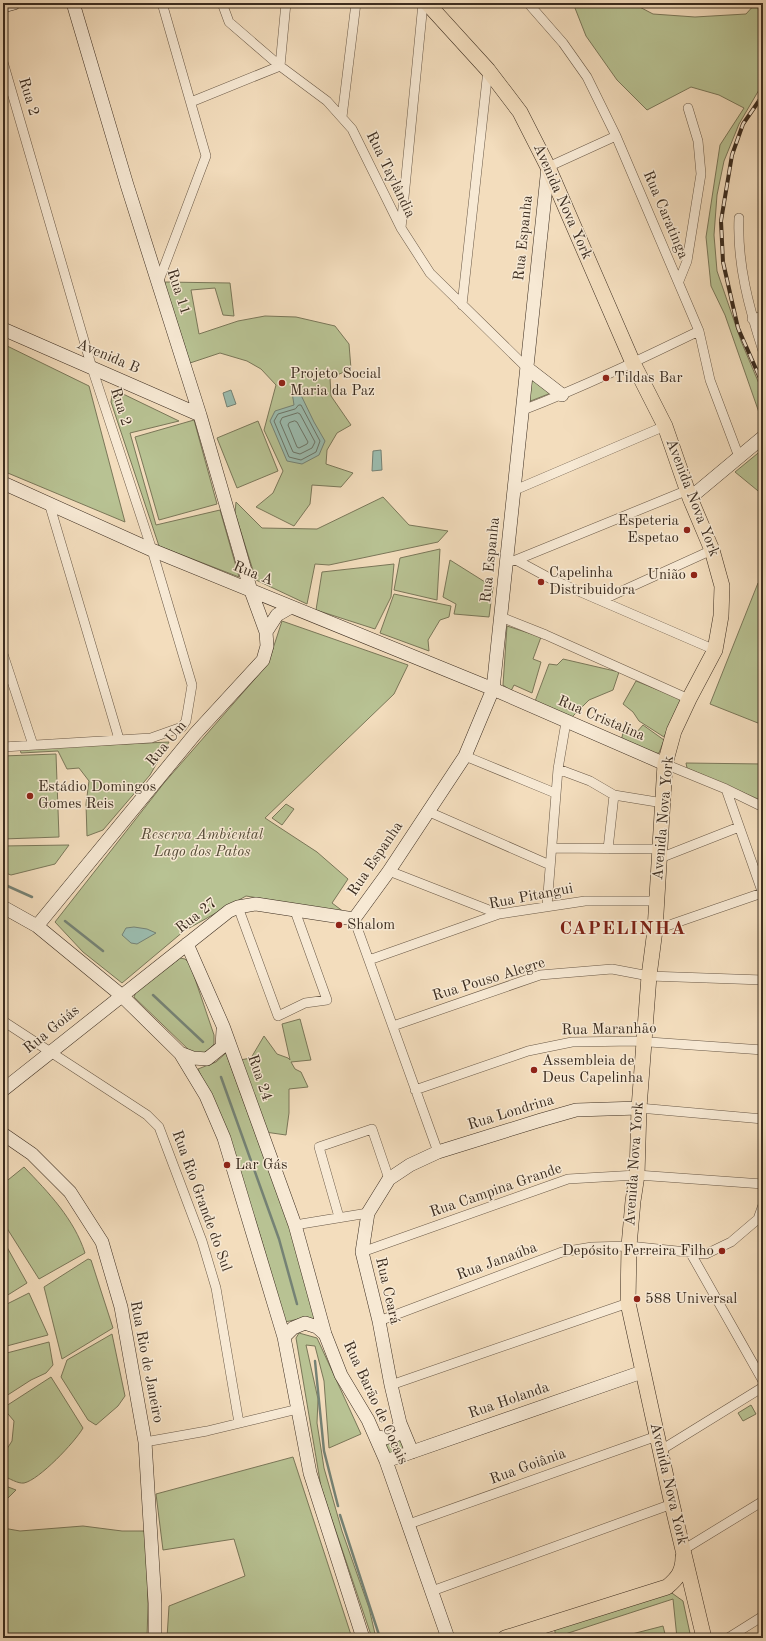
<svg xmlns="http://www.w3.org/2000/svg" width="766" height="1641" font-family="'Old Standard TT',serif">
	<rect width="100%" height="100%" fill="#f3ddbd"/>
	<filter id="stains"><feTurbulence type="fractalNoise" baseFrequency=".005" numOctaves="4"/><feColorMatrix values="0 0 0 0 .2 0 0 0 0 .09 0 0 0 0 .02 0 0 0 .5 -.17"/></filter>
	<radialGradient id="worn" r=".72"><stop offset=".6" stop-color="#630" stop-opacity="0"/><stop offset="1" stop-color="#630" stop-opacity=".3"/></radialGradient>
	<path fill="#b8c293" stroke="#7a7759" d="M573,3H632L653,14L695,17L746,14L756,3H763V83L739,124L724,161L717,195L714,235L717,271L741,341L763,393V424L725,315L711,286L706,237L720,145L744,108L719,95L691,87L647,110L617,80L586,36Z
		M165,282L230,283L234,316L223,315L215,288L191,290L199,334L238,321L265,316L296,317L335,326L349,344L351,369L330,378L331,396L351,425L337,433L327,450L326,464L353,473L341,487L312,485L310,504L294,526L256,507L273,493L283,471L264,430L276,385L261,369L247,361L220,353L190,363L165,285Z
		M3,344L89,386L125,522L3,471Z
		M530,376L551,393L528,402Z
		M121,393L179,421L130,433L156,525L220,510L239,577L159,546L111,402L112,395Z
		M194,420L217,504L159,520L135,437Z
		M258,421L278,471L237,488L217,438Z
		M763,449V495L735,472Z
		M383,497L409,525L448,531L438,542L329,565L315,564L307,604L256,580L235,513L236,502L262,528L317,529Z
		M440,549L437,600L394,590L400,558Z
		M450,560L493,587L489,617L454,614L456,604L443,597Z
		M394,564L391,597L375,629L316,610L322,572Z
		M758,583L763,585V725L710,704Z
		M394,594L451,606L449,617L440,620L428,640L429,651L380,633Z
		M282,621L408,665L394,694L265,818L317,852L348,879L332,903L344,912L246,896L184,931L122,983L83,952L55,922L164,783L268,664Z
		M507,626L541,637L533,659L541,662L532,693L514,685L511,691L503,685Z
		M563,659L619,672L613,690L589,700L572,717L534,704L549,664L557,665Z
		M636,681L681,699L664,737L639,721L633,712L623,704Z
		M625,725L636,733L643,725L664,740L659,753L651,754L621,741Z
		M169,742L150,775L103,830L87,836L86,804L89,781L79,768L67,769L58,751L21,753L20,749Z
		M56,754L59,837L3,839V756Z
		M686,763L763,764V791L758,799L687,768Z
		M286,804L294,809L282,825L272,818Z
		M69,845L55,864L11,875L3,872V846Z
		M180,958L185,959L190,964L214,1035V1044L206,1053L191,1052L134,997L136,992Z
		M300,1019L311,1060L291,1062L295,1069L301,1072L308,1087L289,1089V1113L286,1135L265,1132L240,1060L251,1058L264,1036L277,1054L288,1058L290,1060L282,1024Z
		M226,1053L292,1234L315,1320L303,1318L285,1322L260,1235L229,1139L198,1069L216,1062Z
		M24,1167C49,1193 74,1219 85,1253L39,1279L3,1222V1184Z
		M3,1240L27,1283L3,1298Z
		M88,1259L91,1260L113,1328L62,1359L44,1287Z
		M29,1293L48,1335L3,1347V1306Z
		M299,1333L317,1338L361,1434L329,1448L324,1381L315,1346L306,1345L318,1399L317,1423L324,1468L342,1531L369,1608L376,1638H372L321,1487L296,1338Z
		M112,1334L125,1396L118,1406L96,1425L88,1420L61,1377L67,1360Z
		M49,1342L53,1365L46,1373L31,1380L3,1398V1354Z
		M51,1377L83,1428C75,1442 39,1480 24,1483C18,1484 9,1478 3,1476V1455L12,1441L14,1421L3,1408Z
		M751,1405L756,1414L743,1421L738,1413Z
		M399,1436L404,1450L388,1456L382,1443Z
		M293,1457L352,1638H167L169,1606L245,1576L234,1539L163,1550L156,1494Z
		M3,1485L16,1490L3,1503Z
		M83,1526L122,1531H147L148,1604L147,1638H3V1528L20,1531Z
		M669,1591L683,1601L691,1638H677L673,1599L556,1637L554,1627Z
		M663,1626L666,1638H633L632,1634Z"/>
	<path fill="#9bbcaf" stroke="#758275" d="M231,390L236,404L227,407L223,393Z
		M299,391L314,422L325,441L319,455L302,464L287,461L270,421L275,411L294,405L292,392Z
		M381,450L382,470L372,471L373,451Z
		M134,927L147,929L156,933L137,944L131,943L122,935L126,928Z"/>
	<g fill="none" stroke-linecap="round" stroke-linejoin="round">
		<path stroke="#6b7467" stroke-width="1" d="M299,405H301L320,441L316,452L301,460L289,457L274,421L278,414L295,409Z
			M298,413L300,414L315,442L312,448L300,454L293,452L280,422L282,418Z
			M295,421L297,422L308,442L307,444L299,448L297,447L288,425L289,423Z"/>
		<path stroke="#758275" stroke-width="2.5" d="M3,884L32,897
			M65,921L103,951
			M153,995L203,1042
			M221,1077L279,1239L297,1304
			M315,1361L324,1451L338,1506
			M340,1515L380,1638"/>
		<defs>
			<path id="street" d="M222,3L229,22L280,66L327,101L352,129L401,228L430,273L527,368
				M528,3L563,43L587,77L616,136L699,331L710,380L739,457
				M3,62L92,368L152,550L192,685L186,721L182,727L151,738L3,747
				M280,66L286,3
				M191,102L280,66
				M342,117L356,3
				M548,167L616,136
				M739,218C737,264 749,308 763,351
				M401,228L423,3
				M679,281L687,261L701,174L698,141L688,108
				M158,283L206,156L162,3
				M462,305L488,70
				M752,319L763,316
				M523,410C583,387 641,359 699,331
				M515,490L665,426
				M49,503L119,739
				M516,560L688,490
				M508,562L516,560L553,580L715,650
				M602,600L712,550
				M501,617L546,635L689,699
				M3,654L33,745
				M465,756L555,793
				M665,764L726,789L763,807
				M558,769L590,781L614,795L663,803
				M726,789L763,894
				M427,811L550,865
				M552,848L661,849
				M608,849L614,795
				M660,858L739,827
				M389,871L499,914
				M547,906L558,769L566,722
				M238,907L278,1016L305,1003L327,1000L295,911
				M354,919L438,1152
				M655,930L762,893
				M369,960L499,914L585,901H657
				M3,1021L147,1115L159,1127L202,1241L216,1288L239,1423
				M393,1026L540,975L612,969L649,976L763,980
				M415,1090L528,1051L572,1042L635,1041L763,1050
				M639,1108L763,1119
				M339,1217L319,1147L372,1129L389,1179
				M295,1225L368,1213
				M362,1252L568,1179L637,1175L763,1184
				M690,1252L763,1381
				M379,1321L562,1252L592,1247L629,1246L706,1254L731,1242L758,1219L763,1205
				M391,1385L628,1303
				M145,1442L207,1431L298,1409
				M661,1450L763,1387
				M409,1524L657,1436
				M683,1550L763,1501
				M432,1591L672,1504
				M728,1638L763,1616"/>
			<path id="secondary" d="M3,6L14,3
				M3,329L200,415
				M527,368L562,395
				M3,483L152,550L493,689L665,764
				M690,498L763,437
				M266,632L277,615L291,607
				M3,907L37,926L121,995L180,1053L206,1096L224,1138L284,1337L310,1473L363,1638
				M37,926L195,734L263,660L267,646L266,632L251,591L200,415L127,185L73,3
				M187,944L223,1026L295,1225L325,1334L341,1375L368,1420L386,1461L448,1638
				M180,1053L193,1058L207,1059L222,1047L223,1030
				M3,1090L229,911L238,907L256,904L354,919L389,871L465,756L493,689L548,167
				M3,1134L32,1154L70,1192L102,1242L121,1307L145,1442L155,1603V1638
				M284,1337L293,1328L305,1323L317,1327L325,1334
				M376,1437L385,1438L396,1435L400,1423
				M412,1452L400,1423L391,1385L379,1321L362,1252L368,1213L389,1179L410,1165L438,1152L541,1120L576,1110L639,1108
				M386,1461L642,1372"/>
			<path id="primary" d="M427,3L488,70L520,112L548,167L633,363L665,426L690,498L712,550L722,586L721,616L715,650L689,699L674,731L665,764L655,930L649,976L639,1108L637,1175L633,1201L629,1246L628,1303L672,1504L704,1638
				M505,1638L667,1587C678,1578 683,1571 683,1557"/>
		</defs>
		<use href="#street" stroke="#695846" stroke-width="10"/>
		<use href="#secondary" stroke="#3b2c1f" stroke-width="14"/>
		<use href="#primary" stroke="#3b2c1f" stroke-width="16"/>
		<use href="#street" stroke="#f7e9d4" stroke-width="9"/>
		<use href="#secondary" stroke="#f7e9d4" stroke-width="13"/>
		<use href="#primary" stroke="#f3ddbd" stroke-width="15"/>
		<defs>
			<path id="rail" d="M763,95L743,124L732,155L721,221L723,262L738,328L763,385"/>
		</defs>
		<use href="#rail" stroke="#3b2c1f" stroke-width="4"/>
		<use href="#rail" stroke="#f7e9d4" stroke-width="2.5" stroke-dasharray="8" stroke-linecap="butt"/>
	</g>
	<g fill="#8f2418" stroke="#f7e9d4" stroke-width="1.5">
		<circle cx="606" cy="378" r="4"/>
		<circle cx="282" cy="383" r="4"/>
		<circle cx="687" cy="530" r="4"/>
		<circle cx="694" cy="575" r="4"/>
		<circle cx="541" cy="582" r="4"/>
		<circle cx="30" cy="796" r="4"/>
		<circle cx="339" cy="925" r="4"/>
		<circle cx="534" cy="1070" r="4"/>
		<circle cx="227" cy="1165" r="4"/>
		<circle cx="722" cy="1251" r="4"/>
		<circle cx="637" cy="1299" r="4"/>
	</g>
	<g text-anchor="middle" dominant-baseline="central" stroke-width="3" stroke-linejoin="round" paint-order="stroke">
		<g font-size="15" fill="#3b2c1f" stroke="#f7e9d4">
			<text transform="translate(28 97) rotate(73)">Rua 2</text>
			<text transform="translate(390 175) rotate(64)">Rua Taylândia</text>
			<text transform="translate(562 202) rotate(66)">Avenida Nova York</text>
			<text transform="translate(665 215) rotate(67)">Rua Caratinga</text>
			<text transform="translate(524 238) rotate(-84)">Rua Espanha</text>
			<text transform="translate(178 292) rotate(72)">Rua 11</text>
			<text transform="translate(108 357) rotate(23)">Avenida B</text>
			<text transform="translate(120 407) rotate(72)">Rua 2</text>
			<text transform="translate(692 498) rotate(69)">Avenida Nova York</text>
			<text transform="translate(491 560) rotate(-84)">Rua Espanha</text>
			<text transform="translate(253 574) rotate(22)">Rua A</text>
			<text transform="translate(601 719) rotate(23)">Rua Cristalina</text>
			<text transform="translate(167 744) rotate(-50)">Rua Um</text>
			<text transform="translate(664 818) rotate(-85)">Avenida Nova York</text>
			<text transform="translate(376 859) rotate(-56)">Rua Espanha</text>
			<text transform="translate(531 897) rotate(-11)">Rua Pitangui</text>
			<text transform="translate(197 916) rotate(-38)">Rua 27</text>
			<text transform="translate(489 980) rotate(-17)">Rua Pouso Alegre</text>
			<text transform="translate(52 1030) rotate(-39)">Rua Goiás</text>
			<text transform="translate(609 1030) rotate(-1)">Rua Maranhão</text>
			<text transform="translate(259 1078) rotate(71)">Rua 24</text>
			<text transform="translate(511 1113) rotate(-17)">Rua Londrina</text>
			<text transform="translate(635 1164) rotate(-86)">Avenida Nova York</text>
			<text transform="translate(496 1191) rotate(-19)">Rua Campina Grande</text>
			<text transform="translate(201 1201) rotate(70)">Rua Rio Grande do Sul</text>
			<text transform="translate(497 1262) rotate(-20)">Rua Janaúba</text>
			<text transform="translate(387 1291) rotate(77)">Rua Ceará</text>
			<text transform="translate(146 1362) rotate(79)">Rua Rio de Janeiro</text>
			<text transform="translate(509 1401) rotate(-19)">Rua Holanda</text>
			<text transform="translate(375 1403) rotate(65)">Rua Barão de Cocais</text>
			<text transform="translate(528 1467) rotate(-20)">Rua Goiânia</text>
			<text transform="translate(668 1484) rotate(77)">Avenida Nova York</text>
		</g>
		<g font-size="15" fill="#3b2c1f" stroke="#f7e9d4" text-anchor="start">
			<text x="290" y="374">Projeto Social<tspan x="290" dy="17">Maria da Paz</tspan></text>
			<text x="614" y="378">Tildas Bar</text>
			<text x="679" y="521" text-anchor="end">Espeteria<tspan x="679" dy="17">Espetao</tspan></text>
			<text x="549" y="573">Capelinha<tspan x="549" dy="17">Distribuidora</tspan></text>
			<text x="686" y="575" text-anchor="end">União</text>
			<text x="38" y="787">Estádio Domingos<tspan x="38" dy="17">Gomes Reis</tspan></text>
			<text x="347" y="925">Shalom</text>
			<text x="542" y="1061">Assembleia de<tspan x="542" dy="17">Deus Capelinha</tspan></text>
			<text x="235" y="1165">Lar Gás</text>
			<text x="714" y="1251" text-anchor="end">Depósito Ferreira Filho</text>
			<text x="645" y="1299">588 Universal</text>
		</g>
		<g font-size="15" font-style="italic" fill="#544a36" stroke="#f7e9d4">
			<text x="202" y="835">Reserva Ambiental<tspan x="202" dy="17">Lago dos Patos</tspan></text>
		</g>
		<g font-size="19" font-weight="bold" letter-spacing="1" fill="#7a1f14" stroke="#f7e9d4">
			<text x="623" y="929">CAPELINHA</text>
		</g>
	</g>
	<rect width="766" height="1641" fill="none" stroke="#f3ddbd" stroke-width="16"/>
	<rect x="4" y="4" width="758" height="1633" fill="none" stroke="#3b2c1f" stroke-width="2"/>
	<rect x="8" y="8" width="750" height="1625" fill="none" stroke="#3b2c1f"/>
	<rect width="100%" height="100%" filter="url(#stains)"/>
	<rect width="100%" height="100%" fill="url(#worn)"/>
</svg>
